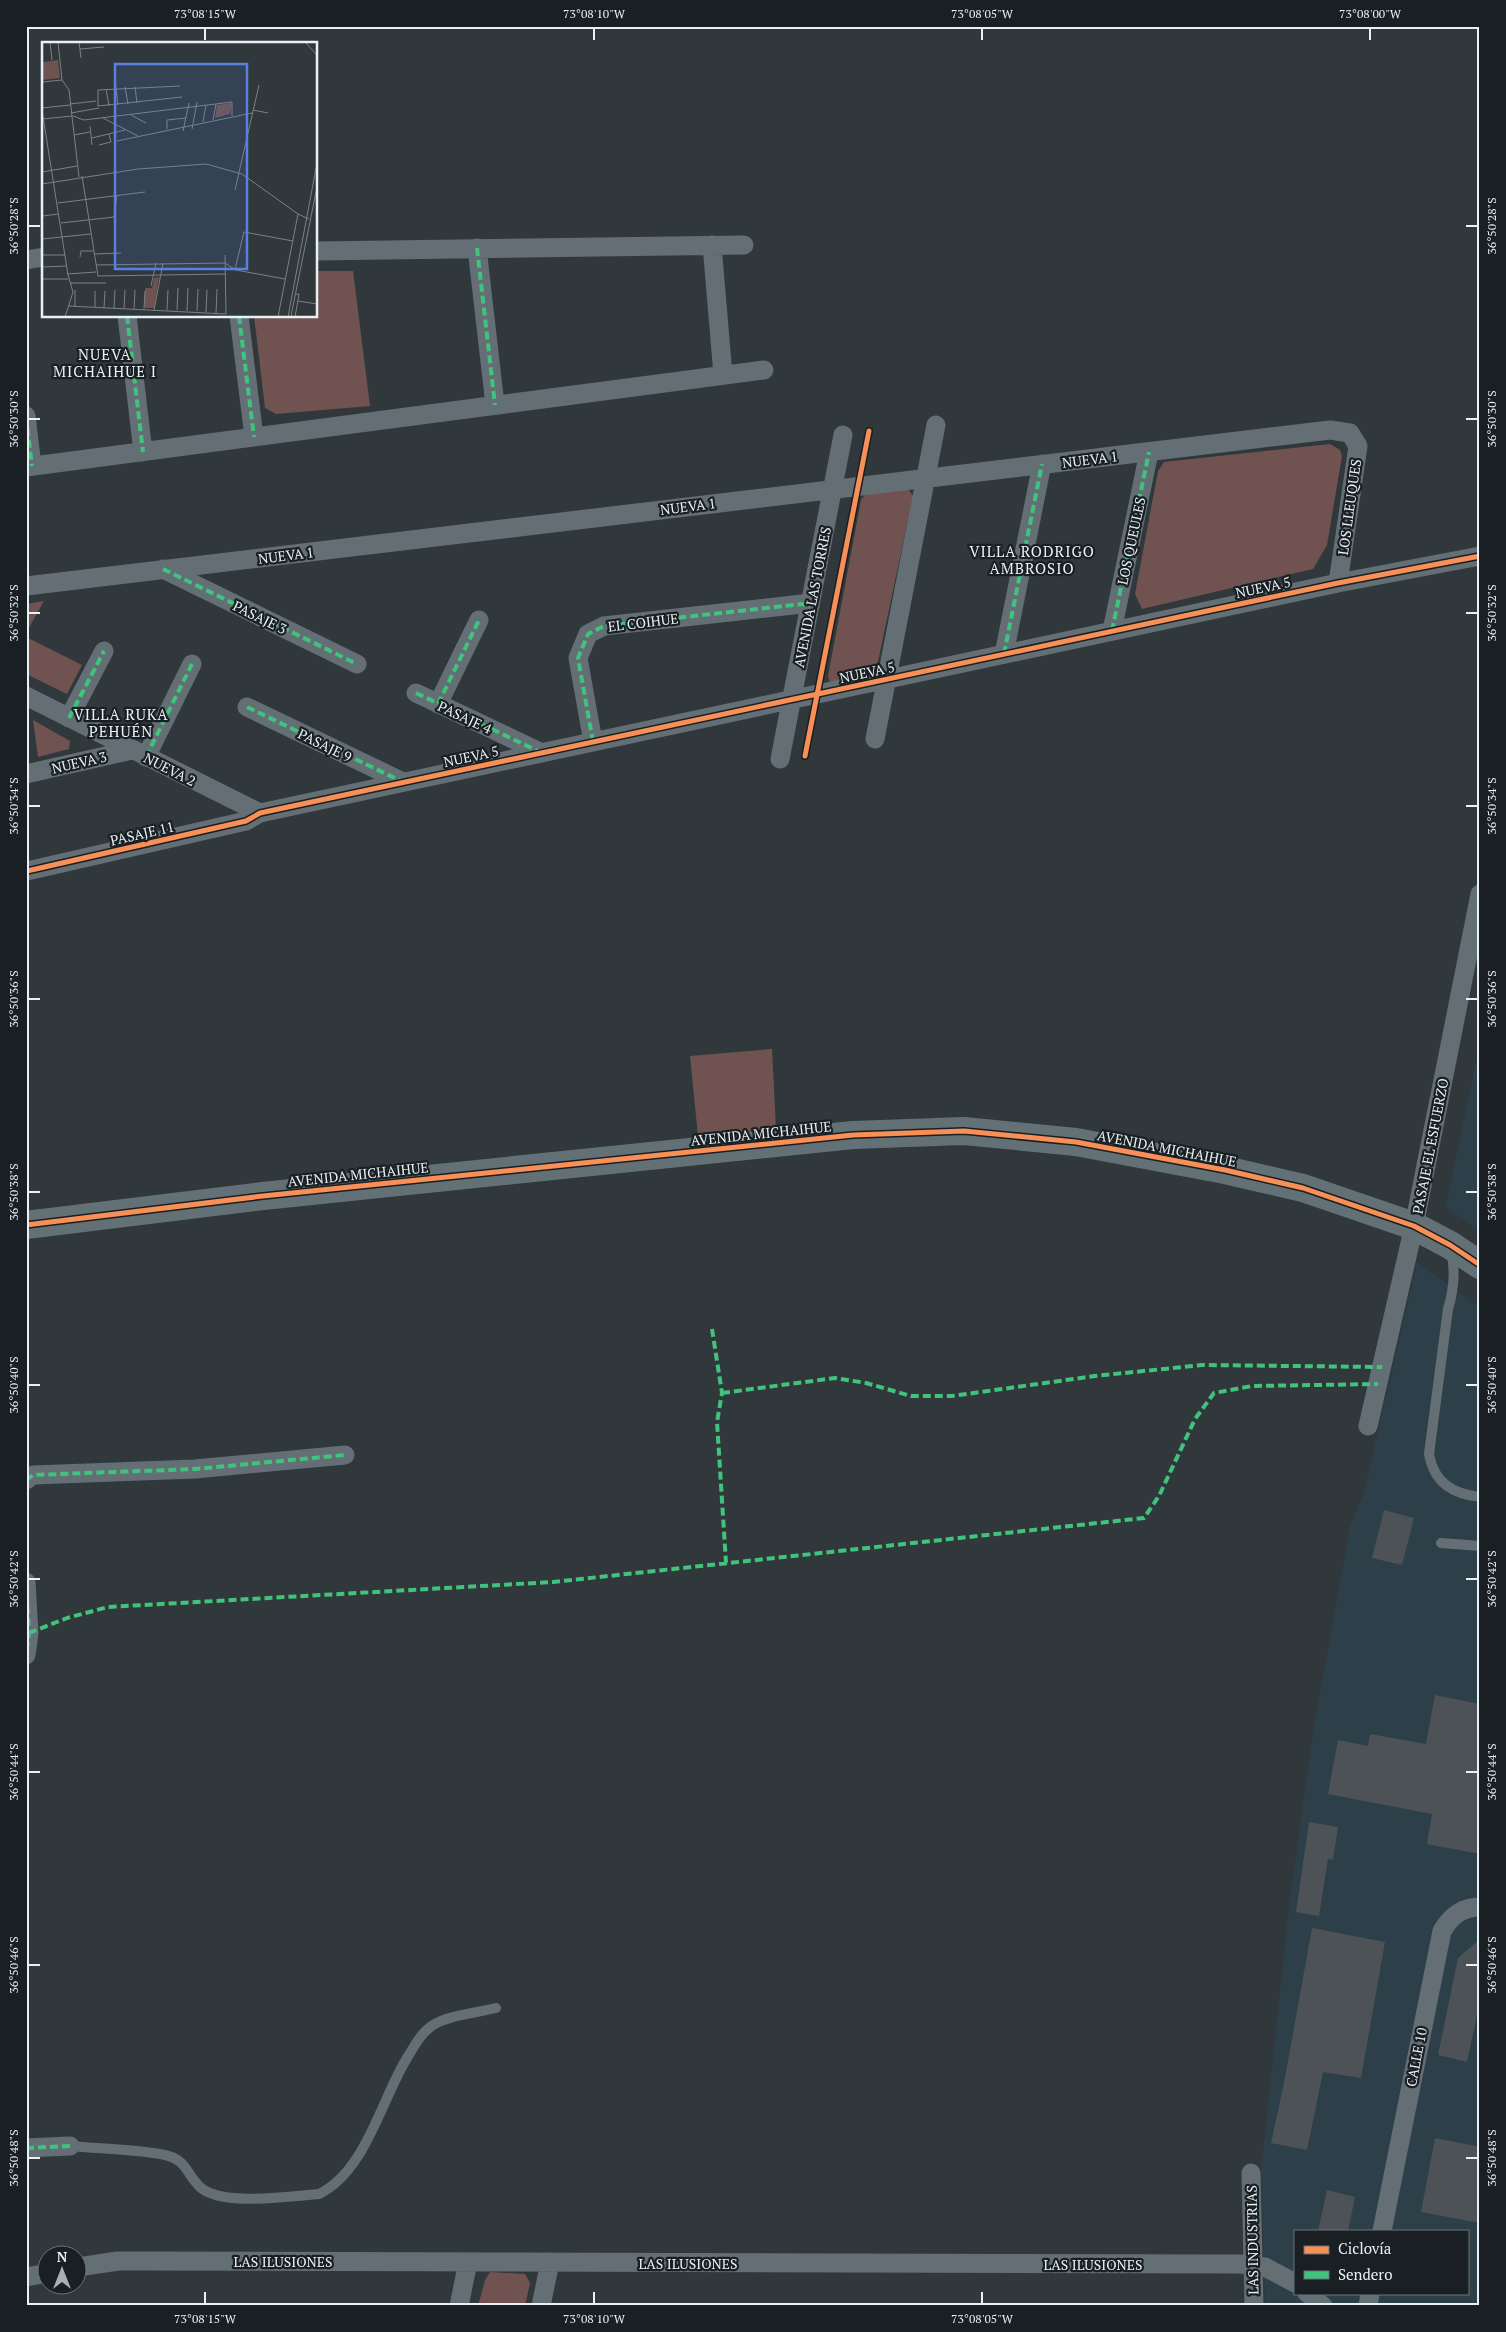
<svg xmlns="http://www.w3.org/2000/svg" width="1506" height="2332" font-family="'PT Serif',serif">
	<rect width="100%" height="100%" fill="#30383b"/>
	<path fill="#2d4049" fill-rule="evenodd" d="M1480,1042V1230L1446,1207Z
		M1417,1263L1480,1307V2306H1265L1261,2172L1289,1906L1314,1727L1350,1527L1364,1492ZM1295,2231H1467V2293H1295Z"/>
	<path fill="#705350" d="M316,271H353L370,406L276,414L265,408L254,316H316Z
		M1330,444L1340,450L1342,456L1327,545L1313,569L1142,609L1135,594L1158,471L1164,462Z
		M908,489L913,496L877,666L872,673L830,683L828,676L861,500L867,492Z
		M44,601L26,633V604Z
		M28,638L82,665L67,694L26,674Z
		M33,720L70,741L69,749L38,757Z
		M772,1049L776,1129L698,1136L690,1056Z
		M490,2272L525,2274L530,2283L525,2306H478L485,2280Z"/>
	<path fill="#4c5255" d="M1384,1510L1414,1518L1402,1565L1372,1558Z
		M1435,1695L1480,1704V1854L1427,1844L1432,1814L1328,1794L1338,1740L1368,1746L1370,1734L1426,1744Z
		M1309,1822L1338,1827L1333,1860L1328,1859L1319,1916L1296,1912Z
		M1312,1928L1385,1942L1361,2078L1323,2072L1307,2150L1271,2143L1284,2083Z
		M1480,1939V2001L1467,2062L1438,2055L1458,1958Z
		M1435,2138L1480,2147V2223L1421,2212Z
		M1327,2190L1355,2197L1348,2231H1318Z"/>
	<g fill="none" stroke-linecap="round" stroke-linejoin="round">
		<path stroke="#636f75" stroke-width="10" d="M1451,1251C1456,1271 1454,1289 1448,1309L1429,1454C1434,1483 1453,1494 1480,1497
			M1441,1543L1480,1546
			M70,2146C101,2149 134,2149 165,2155C187,2160 186,2174 200,2187C222,2207 291,2196 319,2194C366,2171 381,2100 407,2058C415,2045 421,2033 433,2025C449,2015 477,2013 496,2008"/>
		<path stroke="#636f75" stroke-width="19" d="M712,245L723,375
			M477,248L495,405
			M316,251L744,245
			M26,260L44,257
			M127,316L143,452
			M239,316L254,437
			M26,416L32,466
			M26,467L764,370
			M163,569L357,664
			M26,586L1330,430L1350,433L1358,446L1338,583
			M1112,631L1149,452
			M1004,654L1042,464
			M416,693L542,753
			M26,696L260,813
			M438,704L479,620
			M247,707L403,782
			M69,718L104,651
			M875,739L936,425
			M593,742L578,658L588,634L604,626L802,604L810,606
			M146,757L192,664
			M780,759L843,435
			M26,774L132,750
			M27,871L246,821L260,813L1338,583L1480,556
			M1368,1426L1414,1226L1480,894
			M26,1480L33,1475L195,1469L345,1455
			M26,1582L29,1633L26,1655
			M26,2148L70,2146
			M1251,2173L1254,2306
			M1382,2231L1442,1931C1451,1916 1462,1907 1480,1907
			M78,2267L118,2261H146L1240,2264L1265,2267L1295,2283
			M26,2277L48,2273
			M1307,2293L1323,2306
			M459,2306L468,2262
			M541,2306L550,2262
			M1368,2306L1370,2293"/>
		<path stroke="#637177" stroke-width="28" d="M26,1225L263,1196L853,1135L964,1131L1076,1142L1225,1170L1303,1188L1414,1226L1450,1245L1480,1265"/>
		<path stroke="#40c37c" stroke-width="4" stroke-dasharray="8 4" stroke-linecap="butt" d="M477,248L495,405
			M127,316L143,452
			M239,316L254,437
			M26,416L32,466
			M163,569L357,664
			M1112,631L1149,452
			M1004,654L1042,464
			M416,693L542,753
			M438,704L479,620
			M247,707L403,782
			M69,718L104,651
			M593,742L578,658L588,634L604,626L802,604L810,606
			M146,757L192,664
			M712,1329L722,1393L717,1422L726,1563
			M722,1393L835,1378L866,1383L911,1396H952L1095,1376L1202,1365L1382,1367
			M26,1480L33,1475L195,1469L345,1455
			M26,1582L29,1633L26,1655
			M29,1633L67,1618L108,1607L553,1582L1144,1518L1159,1496L1195,1419L1214,1393L1252,1386L1378,1384
			M26,2148L70,2146"/>
		<defs>
			<path id="cycleway" d="M805,756L869,431
				M27,871L246,821L260,813L1338,583L1480,556
				M26,1225L263,1196L853,1135L964,1131L1076,1142L1225,1170L1303,1188L1414,1226L1450,1245L1480,1265"/>
		</defs>
		<use href="#cycleway" stroke="#191f22" stroke-width="8"/>
		<use href="#cycleway" stroke="#f78f57" stroke-width="5"/>
	</g>
	<path fill="none" stroke="#e8f1f5" stroke-width="2" d="M205,28V40M594,28V40M982,28V40M1370,28V40M28,226H40M1466,226H1478M28,419H40M1466,419H1478M28,613H40M1466,613H1478M28,806H40M1466,806H1478M28,999H40M1466,999H1478M28,1192H40M1466,1192H1478M28,1385H40M1466,1385H1478M28,1579H40M1466,1579H1478M28,1772H40M1466,1772H1478M28,1965H40M1466,1965H1478M28,2158H40M1466,2158H1478M205,2292V2304M594,2292V2304M982,2292V2304"/>
	<g text-anchor="middle" dominant-baseline="central" stroke-width="4.5" stroke-linejoin="round" paint-order="stroke">
		<g font-size="14" fill="#e8f1f5" stroke="#191f22">
			<text transform="translate(1090 459) rotate(-7)">NUEVA 1</text>
			<text transform="translate(688 506) rotate(-7)">NUEVA 1</text>
			<text transform="translate(1349 507) rotate(-82)">LOS LLEUQUES</text>
			<text transform="translate(1131 541) rotate(-78)">LOS QUEULES</text>
			<text transform="translate(286 555) rotate(-7)">NUEVA 1</text>
			<text transform="translate(1263 587) rotate(-12)">NUEVA 5</text>
			<text transform="translate(812 597) rotate(-79)">AVENIDA LAS TORRES</text>
			<text transform="translate(260 617) rotate(26)">PASAJE 3</text>
			<text transform="translate(643 622) rotate(-7)">EL COIHUE</text>
			<text transform="translate(867 672) rotate(-12)">NUEVA 5</text>
			<text transform="translate(465 717) rotate(25)">PASAJE 4</text>
			<text transform="translate(325 745) rotate(26)">PASAJE 9</text>
			<text transform="translate(471 756) rotate(-12)">NUEVA 5</text>
			<text transform="translate(79 762) rotate(-13)">NUEVA 3</text>
			<text transform="translate(170 769) rotate(27)">NUEVA 2</text>
			<text transform="translate(142 833) rotate(-13)">PASAJE 11</text>
			<text transform="translate(761 1133) rotate(-6)">AVENIDA MICHAIHUE</text>
			<text transform="translate(1430 1146) rotate(-79)">PASAJE EL ESFUERZO</text>
			<text transform="translate(1167 1148) rotate(11)">AVENIDA MICHAIHUE</text>
			<text transform="translate(358 1174) rotate(-6)">AVENIDA MICHAIHUE</text>
			<text transform="translate(1416 2057) rotate(-79)">CALLE 10</text>
			<text transform="translate(1252 2240) rotate(-91)">LAS INDUSTRIAS</text>
			<text x="283" y="2261">LAS ILUSIONES</text>
			<text x="688" y="2263">LAS ILUSIONES</text>
			<text x="1093" y="2264">LAS ILUSIONES</text>
		</g>
		<g font-size="15" letter-spacing="1" fill="#e8f1f5" stroke="#191f22">
			<text x="105" y="354">NUEVA<tspan x="105" dy="17">MICHAIHUE I</tspan></text>
			<text x="1032" y="551">VILLA RODRIGO<tspan x="1032" dy="17">AMBROSIO</tspan></text>
			<text x="121" y="714">VILLA RUKA<tspan x="121" dy="17">PEHUÉN</tspan></text>
		</g>
	</g>
	<g transform="translate(42 42)">
		<rect width="275" height="275" fill="#30383b"/>
		<path d="M16,18L18,36L0,38L1,20ZM190,61L188,72L173,76L175,63ZM117,235L112,266H103V246H110L112,236Z" fill="#705350"/>
		<path fill="none" stroke="#7a8285" stroke-width="1" d="M8,0L10,18M16,0L20,38L27,48L37,135M37,0L39,16M263,0L275,13M38,7L62,5M0,40L20,38M138,44L56,48V64L140,55M74,45L76,63M83,45L86,62M93,45L95,61M64,47L67,64M28,62L54,59M0,66L28,63M0,68L26,233L31,250L23,275M211,68L226,71M29,71L57,66M89,73L104,81M31,74L42,78L190,60V74M61,76L96,94M1,77L30,74M171,78L174,62M161,80L164,63M48,84L50,103M125,87V78L144,76M150,87L155,60M141,89L147,61M32,93L48,90M50,96L83,88M75,99L210,71M57,103L69,100L67,92M0,130L35,124M40,134L56,234L183,232M0,142L96,127L164,122L200,132L256,172M193,148L217,43M16,161L103,150M0,174L17,172M19,181L72,175L75,153M0,197L49,192M52,212L79,211M0,213H23M38,215L39,209H51M54,223L183,221L194,228L243,237M0,225L24,224M193,227L202,190L251,199M25,232L54,230M0,237H26M28,241H64M109,244L114,221M256,259L275,262M27,264L184,272L183,213M33,265V248M53,265V249M62,266L63,249M72,266L73,248M82,267L83,248M92,267L93,248M102,267L103,249M112,268L121,221M125,268L126,248M135,268L136,246M145,269L146,246M155,269L156,247M164,270L165,248M174,272L175,247M249,274L275,145M236,275L256,172L267,177M246,275L275,121M253,275L257,252H254"/>
		<path fill="#5a7fe1" fill-opacity="0.15" stroke="#5a7fe1" stroke-width="2.5" d="M73,22H205V227H73Z"/>
		<rect width="275" height="275" fill="none" stroke="#e8f1f5" stroke-width="2.5"/>
	</g>
	<rect width="1506" height="2332" fill="none" stroke="#191f22" stroke-width="55"/>
	<rect x="1294" y="2230" width="175" height="65" fill="#191f22" stroke="#6c7376"/>
	<rect x="1304" y="2246" width="25" height="8" fill="#f78f57" stroke="#6c7376"/>
	<text x="1338" y="2254" font-size="15" fill="#e8f1f5">Ciclovía</text>
	<rect x="1304" y="2271" width="25" height="8" fill="#40c37c" stroke="#6c7376"/>
	<text x="1338" y="2280" font-size="15" fill="#e8f1f5">Sendero</text>
	<g transform="translate(62 2270)"><circle r="24" fill="#191f22" stroke="#6c7376"/>
	<path d="M0-4L9 19L0 12L-9 19Z" fill="#a8b0b4"/>
	<text y="-8" font-size="14" font-weight="bold" text-anchor="middle" fill="#e8f1f5">N</text>
	</g>
	<rect x="28" y="28" width="1450" height="2276" fill="none" stroke="#e8f1f5" stroke-width="2"/>
	<g font-size="12" text-anchor="middle" fill="#e8f1f5">
		<text x="205" y="18">73°08'15"W</text>
		<text x="594" y="18">73°08'10"W</text>
		<text x="982" y="18">73°08'05"W</text>
		<text x="1370" y="18">73°08'00"W</text>
		<text transform="translate(14 226) rotate(-90)" y="4">36°50'28"S</text>
		<text transform="translate(1492 226) rotate(-90)" y="4">36°50'28"S</text>
		<text transform="translate(14 419) rotate(-90)" y="4">36°50'30"S</text>
		<text transform="translate(1492 419) rotate(-90)" y="4">36°50'30"S</text>
		<text transform="translate(14 613) rotate(-90)" y="4">36°50'32"S</text>
		<text transform="translate(1492 613) rotate(-90)" y="4">36°50'32"S</text>
		<text transform="translate(14 806) rotate(-90)" y="4">36°50'34"S</text>
		<text transform="translate(1492 806) rotate(-90)" y="4">36°50'34"S</text>
		<text transform="translate(14 999) rotate(-90)" y="4">36°50'36"S</text>
		<text transform="translate(1492 999) rotate(-90)" y="4">36°50'36"S</text>
		<text transform="translate(14 1192) rotate(-90)" y="4">36°50'38"S</text>
		<text transform="translate(1492 1192) rotate(-90)" y="4">36°50'38"S</text>
		<text transform="translate(14 1385) rotate(-90)" y="4">36°50'40"S</text>
		<text transform="translate(1492 1385) rotate(-90)" y="4">36°50'40"S</text>
		<text transform="translate(14 1579) rotate(-90)" y="4">36°50'42"S</text>
		<text transform="translate(1492 1579) rotate(-90)" y="4">36°50'42"S</text>
		<text transform="translate(14 1772) rotate(-90)" y="4">36°50'44"S</text>
		<text transform="translate(1492 1772) rotate(-90)" y="4">36°50'44"S</text>
		<text transform="translate(14 1965) rotate(-90)" y="4">36°50'46"S</text>
		<text transform="translate(1492 1965) rotate(-90)" y="4">36°50'46"S</text>
		<text transform="translate(14 2158) rotate(-90)" y="4">36°50'48"S</text>
		<text transform="translate(1492 2158) rotate(-90)" y="4">36°50'48"S</text>
		<text x="205" y="2323">73°08'15"W</text>
		<text x="594" y="2323">73°08'10"W</text>
		<text x="982" y="2323">73°08'05"W</text>
	</g>
</svg>
